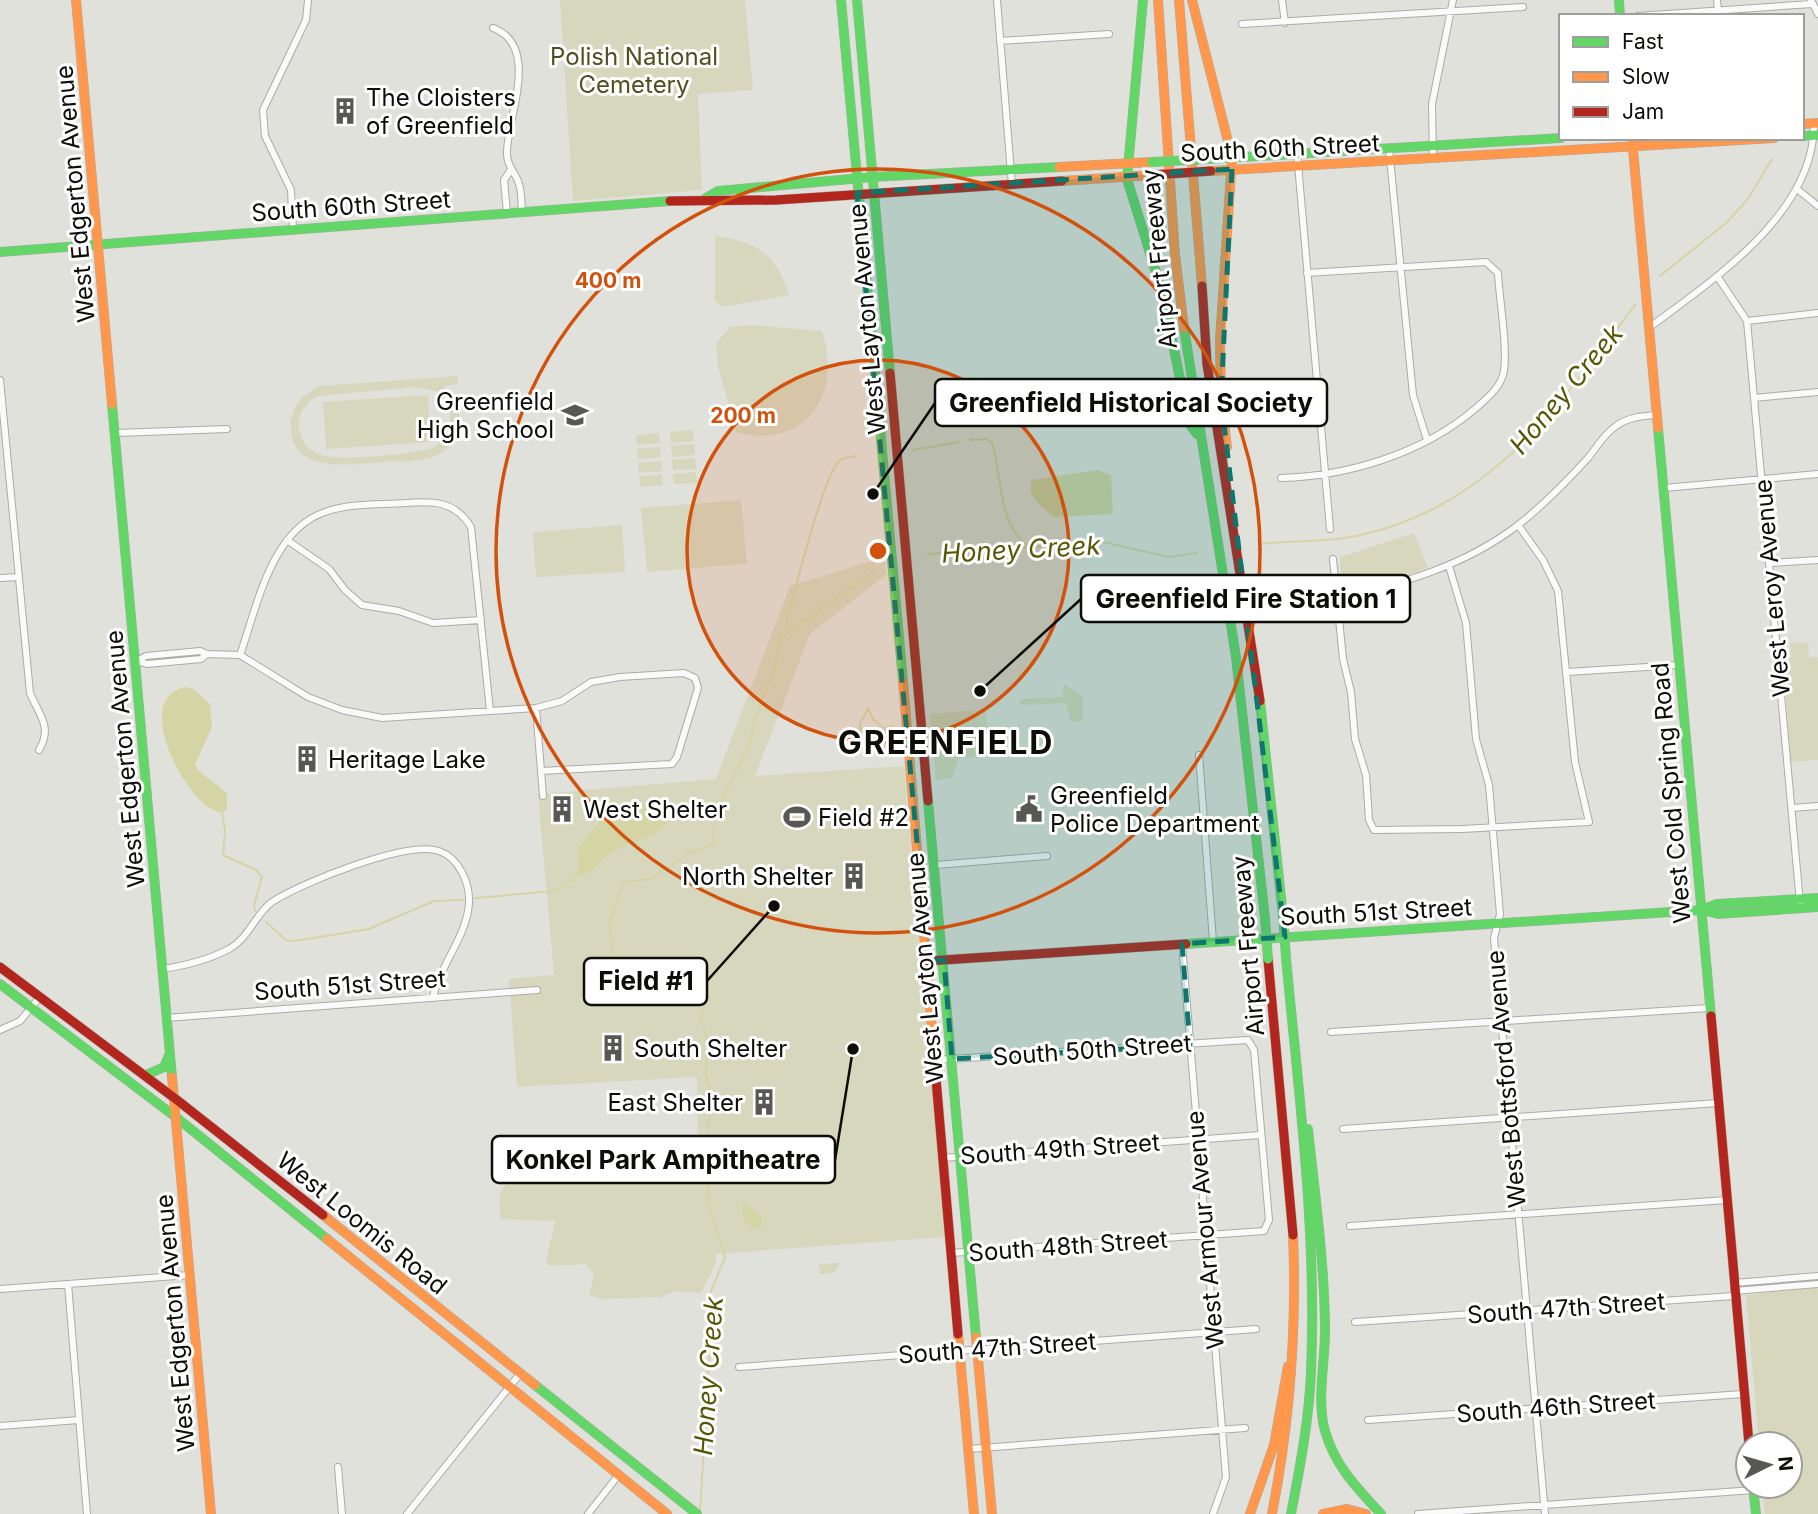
<svg xmlns="http://www.w3.org/2000/svg" width="1818" height="1514" font-family="Inter,sans-serif">
	<rect width="100%" height="100%" fill="#e1e1db"/>
	<path fill="#d7d7bd" fill-rule="evenodd" d="M560,0H745L753,90L698,94L702,190L573,201Z
		M715,236C758,242 775,253 789,295L724,307L715,301Z
		M751,325L822,331C843,394 806,451 736,432L718,366L716,343L730,327Z
		M457,376L458,384L443,386C464,403 468,438 441,453C424,463 401,461 383,462C350,464 287,476 291,422C292,404 305,393 320,386ZM415,387L436,391L450,408V432L435,447C415,454 334,463 316,453C306,448 300,438 299,427C298,413 306,402 318,396Z
		M428,395L431,442L326,449L323,402Z
		M693,430L694,441L671,443L670,432Z
		M659,433L660,443L637,445L636,435Z
		M694,444L695,455L672,457L671,446Z
		M660,447L661,457L638,459L637,449Z
		M695,458L696,469L673,470L672,460Z
		M661,461L662,471L639,473L638,463Z
		M696,472L697,483L674,484L673,474Z
		M662,475L663,485L640,487L639,476Z
		M741,500L747,564L647,572L641,508Z
		M622,525L625,572L536,577L533,532Z
		M1414,533L1428,568L1368,588L1341,591L1340,557Z
		M885,557L886,575L810,634L755,776L904,766L945,1237L716,1254V1263L701,1293L675,1291L661,1297L603,1299L589,1295L594,1275L586,1264L550,1266L546,1261L555,1221L501,1219C499,1204 497,1191 510,1180C530,1163 604,1171 631,1171C647,1171 663,1168 679,1167L686,1163L696,1166L698,1183L697,1077L517,1087L509,979L554,975L538,794L716,779L790,586Z
		M1808,642L1809,657H1818V760L1791,762L1783,659L1791,658L1790,643Z
		M1064,684L1083,697V721L1071,722L1066,703L1021,705L1020,699L1062,697Z
		M986,710L987,747L973,757L959,758L952,778L936,780L930,714Z
		M840,1263L834,1273L820,1274L819,1264Z
		M1818,1287V1514H1765L1762,1486H1790V1444H1759L1746,1295Z"/>
	<path fill="#d4d4a4" fill-rule="evenodd" d="M1098,470L1111,475L1113,514L1055,517C1043,509 1025,495 1032,480Z
		M185,687L194,689L210,704L212,726L195,765C202,777 218,783 227,794V809L222,812C191,813 128,699 185,687Z
		M868,706L874,719L883,727L894,725L888,738L890,746C864,758 880,750 858,743L859,723ZM868,711L872,720L884,729L879,747H870L863,741L861,723Z
		M660,800L668,802L672,811C662,842 635,837 612,852C599,860 594,876 577,875L578,848L608,811Z
		M744,1201L762,1218V1228C746,1230 739,1215 744,1201Z"/>
	<g fill="none" stroke-linecap="round" stroke-linejoin="round">
		<path stroke="#d4d4a4" stroke-width="2" d="M1660,276L1726,223L1748,199L1772,159
			M970,440L986,439L992,443C1002,475 998,525 1028,546
			M913,450L959,442
			M1259,544C1294,540 1329,543 1365,534C1493,504 1560,404 1635,305
			M927,554L1103,542L1169,557L1197,553
			M787,633L785,628C793,599 823,474 840,460C844,457 851,457 856,456
			M222,812L225,831L223,855L256,870L262,877L254,905L255,911
			M569,882L577,875
			M475,898L554,891L563,886
			M266,922L286,940L295,941L369,929L434,901L463,900
			M700,1513L711,1326L708,1299L725,1257L706,1199L713,1169L707,1140L711,1100L706,1073L707,1038L701,1018L706,997L702,975L694,969L661,977L628,973C600,944 609,914 625,882L651,879L687,854L713,844L716,811L749,746L757,712L775,667L780,638L876,570"/>
		<defs>
			<path id="street" d="M997,0L1012,185
				M1282,0L1285,23
				M1717,0L1718,11
				M1811,0L1818,14
				M1638,16L1812,4
				M1242,24L1523,7
				M493,28C542,46 506,120 507,154C507,167 516,173 519,184C522,192 521,202 522,211
				M1000,41L1109,34
				M1389,148L1413,395L1427,440
				M1297,153L1330,529
				M1433,159L1432,104L1453,0
				M1797,189L1818,206
				M507,213L504,180L510,171
				M293,230L291,190L265,136L263,110L306,20L308,0
				M1717,276L1747,321L1800,903
				M1747,321L1818,313
				M1650,327C1714,279 1815,213 1814,123
				M0,380L30,693C39,715 53,727 39,750
				M1754,398L1818,392
				M116,433L227,429
				M1281,478C1349,476 1424,453 1476,408C1486,399 1499,389 1503,375C1509,354 1499,298 1498,273L1486,262L1307,273
				M1664,488L1818,474
				M287,540L329,569L345,590L362,605L399,611L433,623L481,620
				M1333,559L1343,659L1351,692L1355,739L1366,775L1369,820L1374,830L1462,829L1589,822L1575,762L1558,591L1543,560L1518,525
				M1770,563L1818,560
				M1449,566L1466,623L1476,739L1489,785L1500,914L1494,938L1545,1514
				M0,578L19,577
				M1336,599C1401,584 1465,566 1518,525C1544,505 1567,481 1588,458C1597,447 1604,434 1616,426C1628,417 1643,416 1657,415
				M240,655C257,607 271,530 325,512C350,503 379,505 406,503C434,501 455,501 471,527L490,711
				M137,661L146,656L200,651L207,654L240,655L308,697L342,710L382,718L536,708L562,701L591,682L620,677L684,673L695,678L698,688L677,757L672,764L541,771
				M137,661L147,664L201,659L207,654
				M1567,672L1679,665
				M536,708L543,796
				M1199,755L1213,941
				M1792,808L1818,806
				M936,865L1047,856
				M1182,944L1226,1477L1213,1514
				M162,969C183,966 210,959 229,949C249,938 256,913 272,902C301,883 407,840 439,851C459,858 470,883 469,903C467,936 440,965 433,997
				M166,1018L537,990
				M0,1030L20,1021L40,997
				M1331,1032L1709,1008
				M935,1060L1248,1040L1254,1050L1269,1220L1264,1231L951,1253
				M1343,1129L1718,1103
				M942,1158L1261,1135
				M1350,1226L1727,1200
				M1734,1283L1818,1276
				M68,1284L87,1514
				M0,1289L190,1275
				M1734,1291L1818,1284
				M1355,1322L1734,1296
				M739,1367L1256,1329
				M1368,1420L1743,1394
				M0,1426L79,1420
				M968,1449L1245,1428
				M338,1467L342,1514
				M407,1514L519,1375
				M588,1514L617,1477
				M1418,1514L1754,1490"/>
			<path id="fast" d="M841,0L903,681
				M857,0L890,373
				M1143,0L1127,179L1163,295L1189,423L1197,434
				M1619,0L1620,16
				M1802,136L1818,135
				M1210,159L1561,138
				M706,198L718,191L873,177L1059,167
				M0,252L670,201
				M1184,328L1236,657L1265,918
				M112,404L172,1077
				M1658,428L1711,1016
				M1260,701L1283,916
				M928,801L976,1337
				M1703,910L1718,914L1818,907
				M1186,944L1701,910L1717,904L1818,898
				M1286,958C1299,1096 1317,1233 1311,1372C1309,1420 1300,1467 1291,1514
				M0,984L177,1118L327,1239
				M146,1075L164,1067L170,1053
				M1308,1129C1315,1194 1324,1259 1325,1325C1326,1359 1316,1399 1325,1431C1335,1466 1357,1488 1381,1514
				M535,1385L697,1514
				M1753,1486L1756,1514"/>
			<path id="slow" d="M76,0L112,404
				M1158,0L1175,255L1184,328
				M1179,0L1202,286
				M1192,0L1232,157L1220,340L1221,399L1227,447
				M1802,124L1818,123
				M1632,138L1658,428
				M1059,167L1152,162
				M1211,171L1774,138
				M1062,181L1153,175
				M903,681L936,1079
				M172,1077L211,1514
				M323,1215L535,1385
				M327,1239L667,1514
				M958,1334L974,1514
				M976,1337L992,1514
				M1250,1514L1274,1445L1288,1366
				M1272,1514C1290,1421 1297,1329 1293,1235
				M1323,1514L1347,1509L1366,1514"/>
			<path id="jam" d="M670,201L776,200L1062,181
				M1202,286L1207,364L1260,701
				M890,373L928,801
				M1268,959L1293,1235
				M928,961L1186,944
				M0,967L177,1100L323,1215
				M1711,1016L1749,1444
				M936,1079L958,1334"/>
		</defs>
		<use href="#street" stroke="#acaca7" stroke-width="8"/>
		<use href="#fast" stroke="#acaca7" stroke-width="10"/>
		<use href="#slow" stroke="#acaca7" stroke-width="10"/>
		<use href="#jam" stroke="#acaca7" stroke-width="10"/>
		<use href="#street" stroke="#fafafa" stroke-width="6"/>
		<use href="#fast" stroke="#63d668" stroke-width="9"/>
		<use href="#slow" stroke="#ff974d" stroke-width="9"/>
		<use href="#jam" stroke="#b3261e" stroke-width="9"/>
		<defs>
			<path id="fast-bridge" d="M1152,162L1210,159
				M1283,916L1286,958
				M1265,918L1268,959"/>
			<path id="jam-bridge" d="M1153,175L1211,171"/>
		</defs>
		<use href="#fast-bridge" stroke="#acaca7" stroke-width="10" stroke-linecap="butt"/>
		<use href="#jam-bridge" stroke="#acaca7" stroke-width="10" stroke-linecap="butt"/>
		<use href="#fast-bridge" stroke="#63d668" stroke-width="9"/>
		<use href="#jam-bridge" stroke="#b3261e" stroke-width="9"/>
	</g>
	<path fill="#0f766e" fill-opacity="0.2" stroke="#0f766e" stroke-width="5" stroke-dasharray="14 9" stroke-linejoin="round" d="M1232,169L1221,399L1285,937L1182,944L1190,1045L952,1059L944,960L928,961L857,193Z"/>
	<circle cx="878" cy="551" r="191" fill="#d2510c" fill-opacity=".12"/>
	<g fill="none" stroke="#d2510c" stroke-width="3.5">
		<circle cx="878" cy="551" r="191"/>
		<circle cx="878" cy="551" r="382"/>
	</g>
	<defs>
		<symbol id="building-bare" viewBox="-9 -9 18 18"><path d="M-4-6H4V6H1V3H-1V6H-4ZM-2.5-4.3h1.7v1.8h-1.7ZM.8-4.3h1.7v1.8H.8ZM-2.5-1h1.7V.8h-1.7ZM.8-1h1.7V.8H.8Z" fill="#575753" stroke="#fff" stroke-width="2.5" paint-order="stroke"/></symbol>
		<symbol id="school-bare" viewBox="-9 -9 18 18"><path d="M0-5L7-2L0 1L-7-2ZM-4 1L0 2.5L4 1V4Q0 6-4 4Z" fill="#575753" stroke="#fff" stroke-width="2.5" paint-order="stroke"/></symbol>
		<symbol id="civic-bare" viewBox="-9 -9 18 18"><path d="M-.6-6.5H3V-4.5H.6V-3L4-1V1h2V6H-6V1h2V-1L-.6-3ZM-1.2 2.5V6h2.4V2.5Z" fill="#575753" stroke="#fff" stroke-width="2.5" paint-order="stroke"/></symbol>
		<symbol id="stadium-bare" viewBox="-9 -9 18 18"><path d="M0-5a6.5 5 0 1 0 0 10a6.5 5 0 1 0 0-10ZM-3.5-1.8h7v3.6h-7Z" fill="#575753" stroke="#fff" stroke-width="2.5" paint-order="stroke"/></symbol>
	</defs>
	<g fill-rule="evenodd">
		<use href="#building-bare" x="326" y="92" width="38" height="38"/>
		<use href="#school-bare" x="556" y="396" width="38" height="38"/>
		<use href="#building-bare" x="288" y="740" width="38" height="38"/>
		<use href="#building-bare" x="543" y="790" width="38" height="38"/>
		<use href="#civic-bare" x="1010" y="790" width="38" height="38"/>
		<use href="#stadium-bare" x="778" y="798" width="38" height="38"/>
		<use href="#building-bare" x="835" y="857" width="38" height="38"/>
		<use href="#building-bare" x="594" y="1029" width="38" height="38"/>
		<use href="#building-bare" x="745" y="1083" width="38" height="38"/>
	</g>
	<g text-anchor="middle" dominant-baseline="central" stroke-width="6" stroke-linejoin="round" paint-order="stroke">
		<g font-size="24" fill="#504f1e" stroke="#fff">
			<text x="634" y="56">Polish National<tspan x="634" dy="28">Cemetery</tspan></text>
		</g>
		<g font-size="24" fill="#0d0d0a" stroke="#fff" text-anchor="start">
			<text x="366" y="97">The Cloisters<tspan x="366" dy="28">of Greenfield</tspan></text>
			<text x="554" y="401" text-anchor="end">Greenfield<tspan x="554" dy="28">High School</tspan></text>
			<text x="328" y="759">Heritage Lake</text>
			<text x="1050" y="795">Greenfield<tspan x="1050" dy="28">Police Department</tspan></text>
			<text x="583" y="809">West Shelter</text>
			<text x="818" y="817">Field #2</text>
			<text x="833" y="876" text-anchor="end">North Shelter</text>
			<text x="634" y="1048">South Shelter</text>
			<text x="743" y="1102" text-anchor="end">East Shelter</text>
		</g>
		<g font-size="24" fill="#0d0d0a" stroke="#fff">
			<text transform="translate(1280 148) rotate(-3)">South 60th Street</text>
			<text transform="translate(75 194) rotate(-95)">West Edgerton Avenue</text>
			<text transform="translate(351 206) rotate(-4)">South 60th Street</text>
			<text transform="translate(1159 259) rotate(-96)">Airport Freeway</text>
			<text transform="translate(867 319) rotate(-95)">West Layton Avenue</text>
			<text transform="translate(1772 588) rotate(-95)">West Leroy Avenue</text>
			<text transform="translate(125 759) rotate(-95)">West Edgerton Avenue</text>
			<text transform="translate(1671 793) rotate(-95)">West Cold Spring Road</text>
			<text transform="translate(1376 912) rotate(-3)">South 51st Street</text>
			<text transform="translate(1248 946) rotate(-95)">Airport Freeway</text>
			<text transform="translate(925 968) rotate(-95)">West Layton Avenue</text>
			<text transform="translate(350 985) rotate(-4)">South 51st Street</text>
			<text transform="translate(1092 1050) rotate(-4)">South 50th Street</text>
			<text transform="translate(1506 1079) rotate(-95)">West Bottsford Avenue</text>
			<text transform="translate(1060 1149) rotate(-4)">South 49th Street</text>
			<text transform="translate(362 1223) rotate(39)">West Loomis Road</text>
			<text transform="translate(1205 1230) rotate(-95)">West Armour Avenue</text>
			<text transform="translate(1068 1246) rotate(-4)">South 48th Street</text>
			<text transform="translate(1566 1308) rotate(-4)">South 47th Street</text>
			<text transform="translate(175 1323) rotate(-95)">West Edgerton Avenue</text>
			<text transform="translate(997 1348) rotate(-4)">South 47th Street</text>
			<text transform="translate(1556 1407) rotate(-4)">South 46th Street</text>
		</g>
		<g font-size="26" font-style="italic" fill="#585504" stroke="#fff">
			<text transform="translate(1566 389) rotate(-50)">Honey Creek</text>
			<text transform="translate(1021 549) rotate(-3)">Honey Creek</text>
			<text transform="translate(708 1376) rotate(-86)">Honey Creek</text>
		</g>
		<g font-size="32" font-weight="bold" letter-spacing="2" fill="#0d0d0a" stroke="#fff">
			<text x="946" y="742">GREENFIELD</text>
		</g>
	</g>
	<circle cx="878" cy="551" r="10" fill="#d2510c" stroke="#fff" stroke-width="3.5"/>
	<g font-size="21" text-anchor="middle" font-weight="bold" fill="#d2510c" stroke="#fff" stroke-width="6" stroke-linejoin="round" paint-order="stroke">
		<text x="608" y="288">400 m</text>
		<text x="743" y="423">200 m</text>
	</g>
	<path fill="none" stroke="#0d0d0a" stroke-width="2.5" d="M873 494L935 403M980 691L1081 599M774 906L707 981M853 1049L835 1160"/>
	<g fill="#0d0d0a" stroke="#fff" stroke-width="2.5">
		<circle cx="873" cy="494" r="7"/>
		<circle cx="980" cy="691" r="7"/>
		<circle cx="774" cy="906" r="7"/>
		<circle cx="853" cy="1049" r="7"/>
	</g>
	<g fill="#fff" stroke="#0d0d0a" stroke-width="2.5">
		<rect x="935" y="379" width="392" height="47" rx="7"/>
		<rect x="1081" y="575" width="329" height="47" rx="7"/>
		<rect x="584" y="958" width="123" height="47" rx="7"/>
		<rect x="492" y="1136" width="343" height="47" rx="7"/>
	</g>
	<g font-size="26" text-anchor="middle" font-weight="bold" fill="#0d0d0a">
		<text x="1131" y="412">Greenfield Historical Society</text>
		<text x="1246" y="608">Greenfield Fire Station 1</text>
		<text x="646" y="990">Field #1</text>
		<text x="663" y="1169">Konkel Park Ampitheatre</text>
	</g>
	<rect x="1559" y="14" width="245" height="126" fill="#ffffff" stroke="#9e9e9d" stroke-width="2"/>
	<rect x="1573" y="37" width="35" height="10" fill="#63d668" stroke="#9e9e9d" stroke-width="2"/>
	<text x="1622" y="49" font-size="21" fill="#0d0d0a">Fast</text>
	<rect x="1573" y="72" width="35" height="10" fill="#ff974d" stroke="#9e9e9d" stroke-width="2"/>
	<text x="1622" y="84" font-size="21" fill="#0d0d0a">Slow</text>
	<rect x="1573" y="107" width="35" height="10" fill="#b3261e" stroke="#9e9e9d" stroke-width="2"/>
	<text x="1622" y="119" font-size="21" fill="#0d0d0a">Jam</text>
	<g transform="translate(1769 1465) rotate(85)"><circle r="33" fill="#ffffff" stroke="#9e9e9d" stroke-width="2"/>
	<path d="M0-5L12 26L0 18L-12 26Z" fill="#575753"/>
	<text y="-10" font-size="19" font-weight="bold" text-anchor="middle" fill="#0d0d0a">N</text>
	</g>
</svg>
